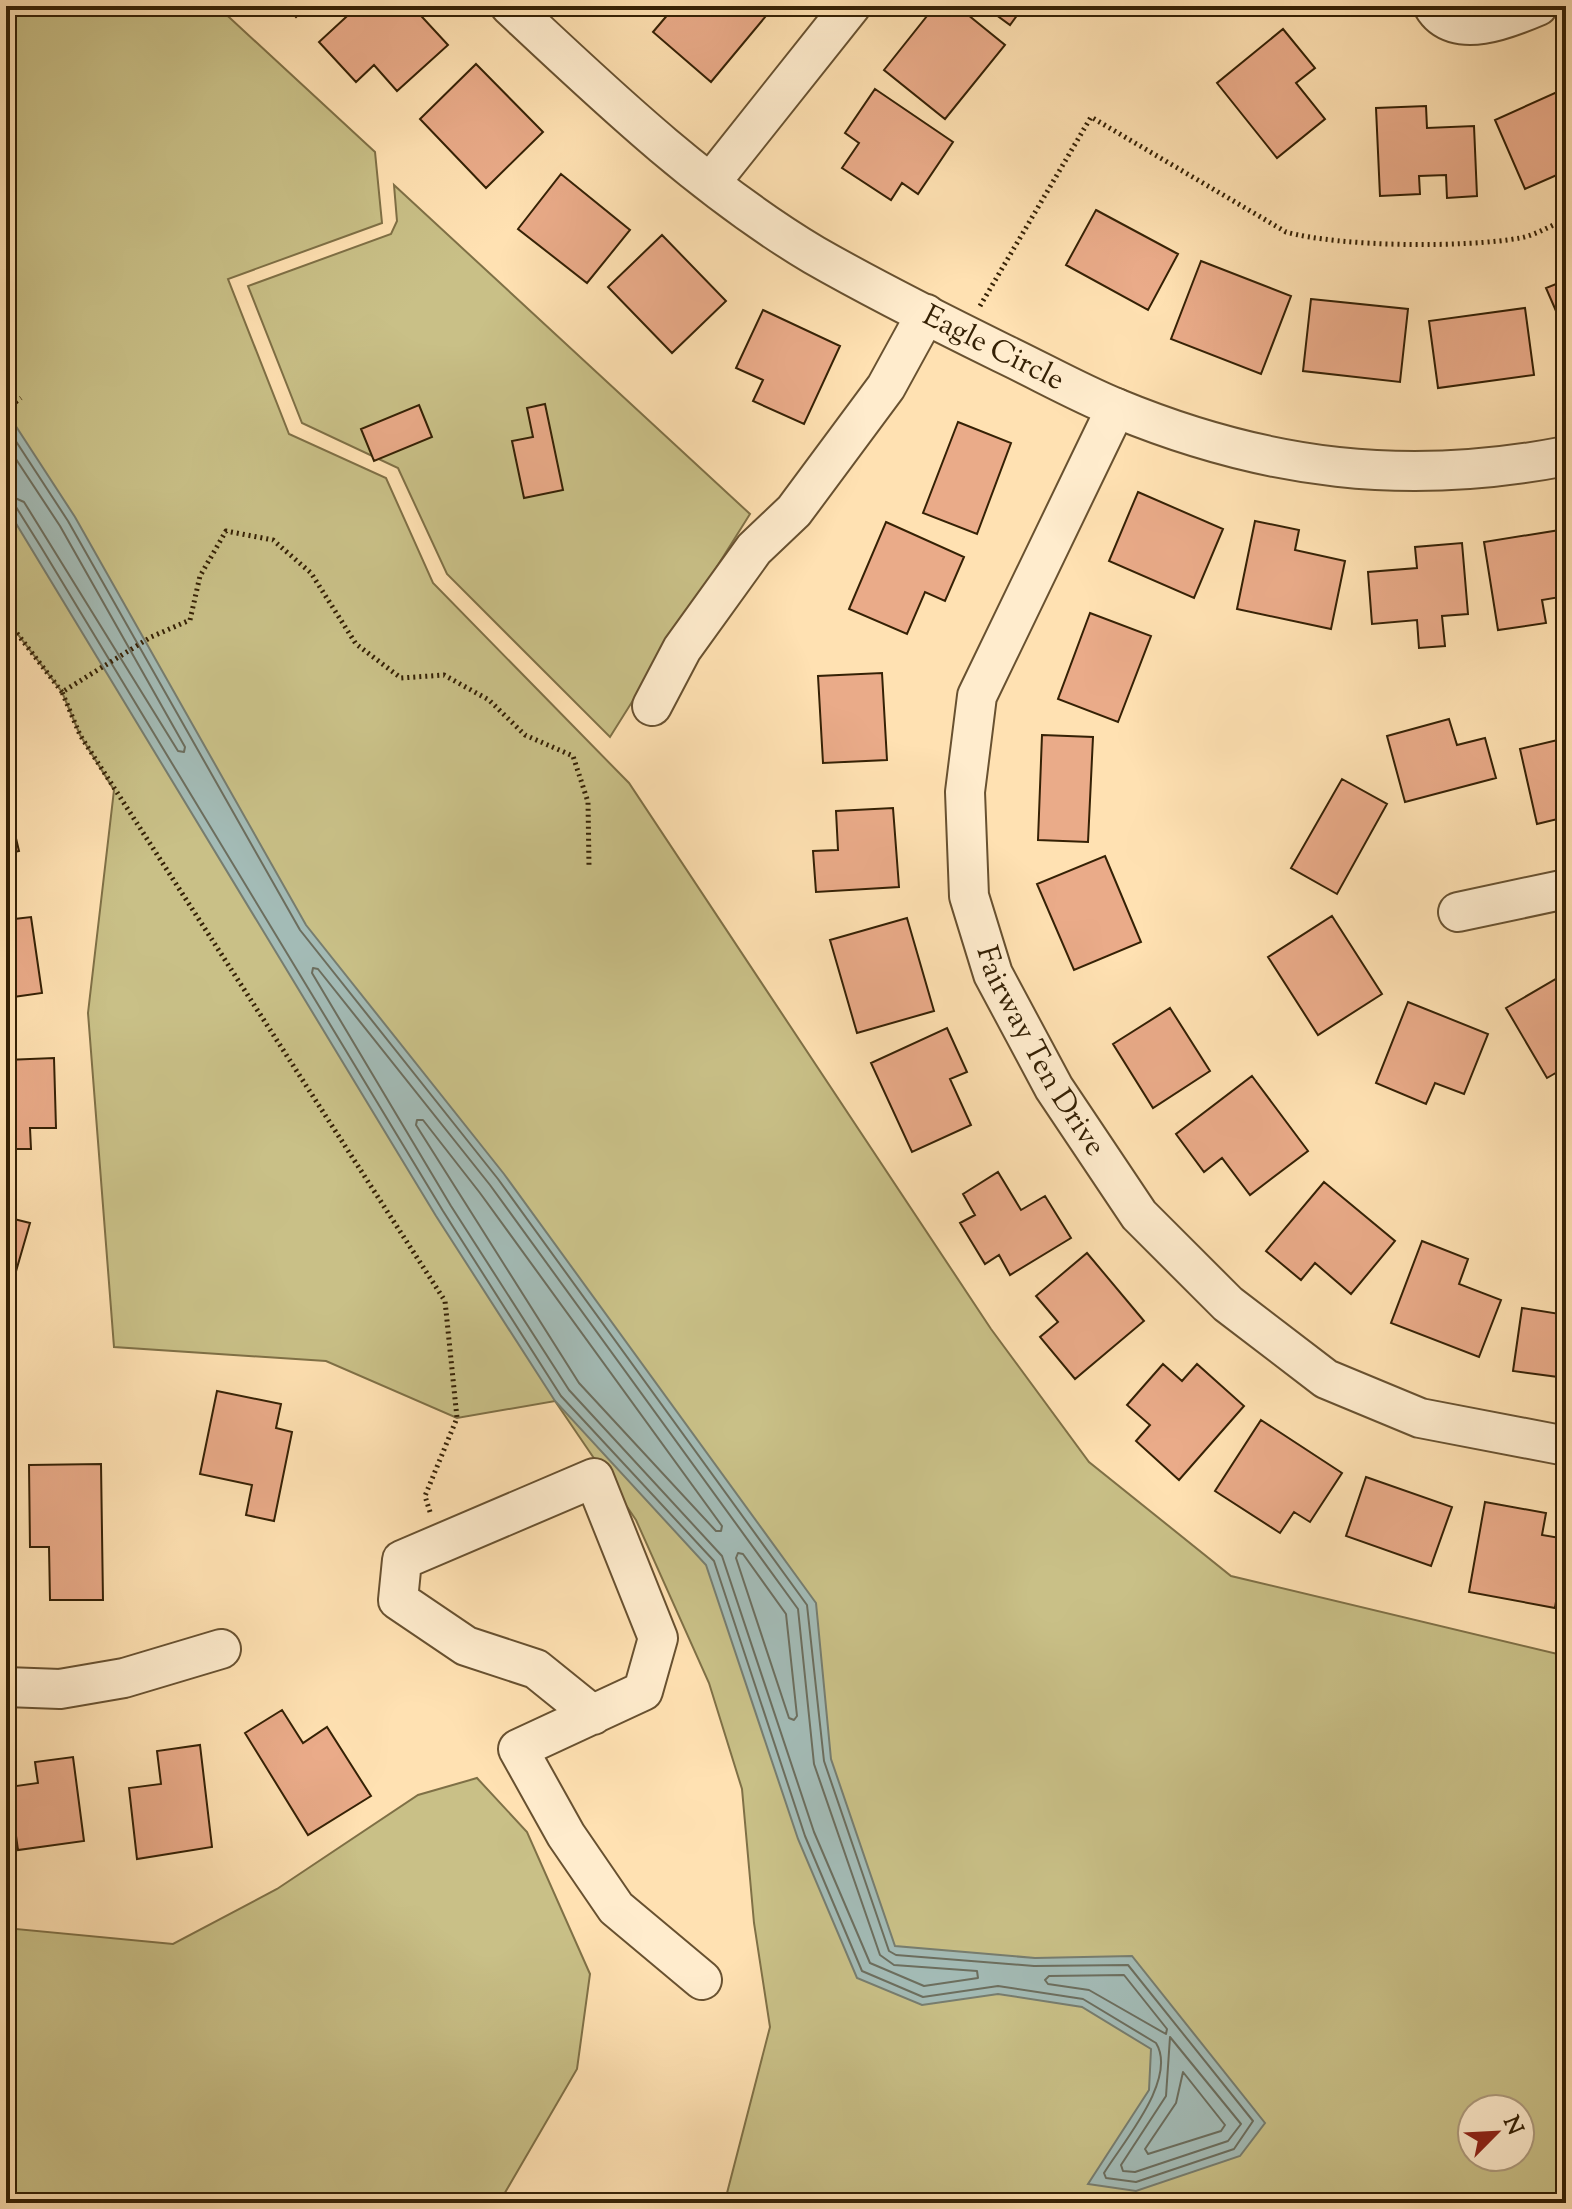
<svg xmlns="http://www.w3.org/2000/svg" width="1572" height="2209" font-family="'Sorts Mill Goudy',serif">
	<rect width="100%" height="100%" fill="#ffe1b2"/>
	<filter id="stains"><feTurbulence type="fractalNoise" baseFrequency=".0025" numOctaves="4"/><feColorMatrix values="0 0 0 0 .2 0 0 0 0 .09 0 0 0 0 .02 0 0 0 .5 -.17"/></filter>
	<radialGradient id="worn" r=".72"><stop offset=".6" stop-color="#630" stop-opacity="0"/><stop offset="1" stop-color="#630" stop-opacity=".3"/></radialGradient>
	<path fill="#c9c087" stroke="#7f7046" stroke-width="2" fill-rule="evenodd" d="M6,6H217L375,152L382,223L228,279L289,434L386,478L433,583L629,783L991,1329L1089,1462L1231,1576L1566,1656V2203H720L727,2193L770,2027L754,1923L742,1789L709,1683L636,1520L555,1401L457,1418L326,1361L114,1347L88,1013L114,790L80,735L62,692L6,619ZM1472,2109H1520V2157H1472Z
		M394,185L750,514L610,737L447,574L398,468L302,423L248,286L391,234L397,221Z
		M477,1778L527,1832L590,1974L577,2069L499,2203H6V1928L173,1944L277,1889L418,1795Z"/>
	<path fill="#a3bbb6" stroke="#777d6f" stroke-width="2" d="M6,411L75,517L306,925L504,1174L816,1603L831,1759L895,1946L1035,1958L1132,1956L1265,2123L1240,2156L1136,2191L1088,2184L1149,2090L1151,2049L1082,2007L998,1994L922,2005L857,1978L798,1839L706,1565L555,1401L436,1216L6,507Z"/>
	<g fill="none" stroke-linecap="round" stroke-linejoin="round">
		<path stroke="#6c6e5e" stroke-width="2" d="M6,426L68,521L300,930L498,1179L807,1605L824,1761L889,1951L896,1955L1034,1966L1128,1965L1253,2121L1234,2149L1136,2182L1106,2178L1104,2173C1123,2142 1178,2079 1156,2043L1083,1999L998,1986L923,1997L862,1971L805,1836L714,1561L561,1396L443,1211L41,547L16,507L6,504
			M6,444L60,526L185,747L184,752L178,751L24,502L6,494
			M313,968L318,969L490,1185L798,1609L814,1764L880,1955L894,1965L977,1971L978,1978L924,1986L870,1963L814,1832L722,1556L569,1390L451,1206L312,973Z
			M417,1120H423L480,1193L722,1526L721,1531H716L579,1383L416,1125Z
			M738,1553L743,1554L786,1614L797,1716L794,1720L789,1718L736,1558Z
			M1124,1975L1167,2029L1166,2034L1089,1990L1048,1984L1045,1980L1049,1976Z
			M1170,2037L1241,2124L1228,2141L1135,2172L1123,2171L1121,2165L1166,2096Z
			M1183,2072L1225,2125L1221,2131L1148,2154L1145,2149L1176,2103Z"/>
	</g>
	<path fill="#eaab89" stroke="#352105" stroke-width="2" d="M286,6H307L296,17Z
		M358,6H412L448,45L397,91L374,65L356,82L319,42Z
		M675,6H766L771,10L711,82L653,32Z
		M935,6H957L1005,45L945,119L884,70Z
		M984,6H1024L1010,25Z
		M1283,29L1315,68L1296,83L1325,119L1277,158L1217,83Z
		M476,64L543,132L486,188L420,119Z
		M1566,88V171L1525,189L1495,120Z
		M875,89L953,142L918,194L902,183L891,200L842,168L859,143L845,133Z
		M1426,106L1427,128L1474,126L1477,196L1447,198L1446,175L1419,176L1420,194L1380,196L1376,108Z
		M561,174L630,230L587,283L518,229Z
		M1096,210L1178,254L1148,310L1066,265Z
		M662,235L726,301L672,353L608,287Z
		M1201,261L1291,296L1261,374L1171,339Z
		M1566,280V334L1546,288Z
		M1311,299L1408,309L1400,382L1303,371Z
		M1525,308L1534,375L1438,388L1429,321Z
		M763,310L840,346L804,424L753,401L763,380L736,368Z
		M545,404L563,490L524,498L512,441L533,437L527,408Z
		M419,405L432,437L374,461L361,429Z
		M958,422L1011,443L977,534L923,513Z
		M1138,492L1223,529L1194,598L1109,561Z
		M1255,521L1299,530L1295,550L1345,561L1331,629L1237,609Z
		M886,522L964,557L945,601L925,592L907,634L849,609Z
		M1566,529V596L1542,600L1546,623L1498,630L1484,542Z
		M1462,543L1468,614L1442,616L1445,646L1419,648L1417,620L1372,624L1368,572L1417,568L1415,547Z
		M1090,613L1151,636L1118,722L1058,699Z
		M882,673L887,760L823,763L818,676Z
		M1449,719L1457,745L1485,738L1496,778L1405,802L1387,736Z
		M1042,735L1093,737L1088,842L1038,840Z
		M1566,738V817L1537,824L1520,749Z
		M1342,779L1387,804L1337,894L1291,868Z
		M6,796L19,851L6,854Z
		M893,808L899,887L816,892L813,851L838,850L836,811Z
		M1105,856L1141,942L1074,970L1037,884Z
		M1332,916L1382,994L1318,1035L1268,957Z
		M31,917L42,993L6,998V920Z
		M907,918L934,1011L857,1033L830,940Z
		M1566,973V1067L1547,1078L1506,1008Z
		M1408,1002L1488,1034L1464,1094L1435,1083L1426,1104L1376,1083Z
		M1170,1008L1210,1071L1153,1108L1113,1044Z
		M947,1028L967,1072L950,1079L971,1125L912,1152L871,1063Z
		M54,1058L56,1128H30L31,1149H6V1060Z
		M1252,1076L1308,1151L1250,1195L1222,1158L1204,1172L1176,1134Z
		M998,1172L1021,1210L1045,1196L1071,1238L1010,1275L999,1255L985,1264L960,1223L975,1215L963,1194Z
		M1324,1182L1395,1241L1351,1294L1315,1263L1301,1280L1266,1251Z
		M6,1217L30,1223L10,1292L6,1291Z
		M1422,1241L1468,1259L1459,1284L1501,1300L1479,1357L1391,1323Z
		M1087,1253L1144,1321L1075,1379L1040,1337L1058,1322L1036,1296Z
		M1522,1308L1566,1315V1378L1513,1371Z
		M1163,1364L1182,1381L1197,1364L1244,1406L1179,1480L1136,1441L1150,1425L1127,1405Z
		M217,1391L281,1404L276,1428L292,1432L274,1521L246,1515L252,1485L200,1474Z
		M1261,1420L1342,1473L1310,1522L1294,1512L1280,1533L1215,1491Z
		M101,1464L103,1600H50L49,1547H30L29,1465Z
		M1366,1477L1452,1507L1431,1566L1346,1536Z
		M1485,1502L1546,1513L1542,1535L1566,1539L1555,1608L1469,1592Z
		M282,1710L303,1743L327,1727L371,1796L308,1835L245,1733Z
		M200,1745L212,1847L137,1859L129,1788L161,1784L157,1751Z
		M73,1757L84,1841L18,1850L9,1787L38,1783L35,1762Z"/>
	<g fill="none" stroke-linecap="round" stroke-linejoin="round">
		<defs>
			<g id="minor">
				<path id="s1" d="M510,6C605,95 702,188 814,255C875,290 939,322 1002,353C1040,371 1077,392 1116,408C1266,470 1407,487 1566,456"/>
				<path d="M1433,6C1454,42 1510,18 1538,6"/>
				<path d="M711,182L851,6"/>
				<path id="s2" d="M1116,408L977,696L965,792L969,896L993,974L1054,1088L1139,1215L1228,1304L1326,1379L1420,1418L1566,1446"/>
				<path d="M652,706L682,649L754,549L794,511L886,387L926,314"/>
				<path d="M1458,912L1566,889"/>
				<path d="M6,1687L60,1689L124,1678L221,1649"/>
				<path d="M593,1715L536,1669L466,1646L398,1600L402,1560L594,1478L658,1638L643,1691L518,1749L566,1835L616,1908L702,1980"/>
			</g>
		</defs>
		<use href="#minor" stroke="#685130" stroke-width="42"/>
		<path stroke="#352105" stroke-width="5" stroke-dasharray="2 4" stroke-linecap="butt" d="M980,306L1091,117L1286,232C1340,247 1465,248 1520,238C1536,235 1552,225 1566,219
			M6,409L21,398
			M6,619L62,692
			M430,1512L425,1496L457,1418L445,1301L80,735L62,692L151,637L190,620L200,576L226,531L273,540L311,573L356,644L401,678L444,675L489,700L525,735L573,756L588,802L589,866"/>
		<use href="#minor" stroke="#ffeccd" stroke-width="38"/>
	</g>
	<g text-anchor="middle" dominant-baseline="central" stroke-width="7" stroke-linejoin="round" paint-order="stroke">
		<g font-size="30" fill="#352105" stroke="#ffeccd">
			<text stroke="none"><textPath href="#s1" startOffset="596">Eagle Circle</textPath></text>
			<text stroke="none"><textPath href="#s2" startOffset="692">Fairway Ten Drive</textPath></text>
		</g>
	</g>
	<rect width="1572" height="2209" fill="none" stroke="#ffe1b2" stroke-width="32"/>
	<rect x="8" y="8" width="1556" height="2193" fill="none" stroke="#352105" stroke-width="4"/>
	<rect x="16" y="16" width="1540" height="2177" fill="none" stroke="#352105" stroke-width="2"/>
	<g transform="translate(1496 2133) rotate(66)"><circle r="38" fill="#ffeccd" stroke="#ae9b7d" stroke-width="2"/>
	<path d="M0-6L14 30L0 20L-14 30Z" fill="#8f2418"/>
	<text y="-12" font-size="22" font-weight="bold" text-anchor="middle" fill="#352105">N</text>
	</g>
	<rect width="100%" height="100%" filter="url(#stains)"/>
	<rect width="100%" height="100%" fill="url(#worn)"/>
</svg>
